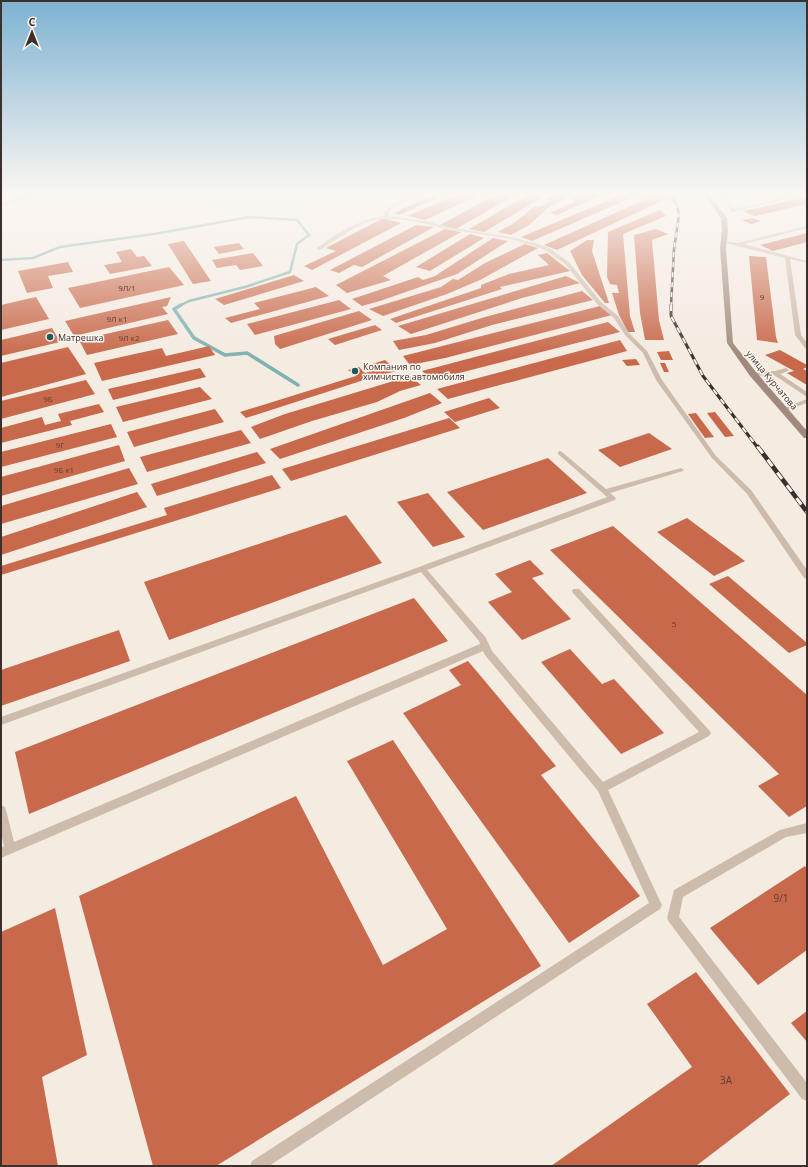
<svg xmlns="http://www.w3.org/2000/svg" width="808" height="1167" font-family="'Open Sans',sans-serif">
	<rect width="100%" height="100%" fill="#f4ebe1"/>
	<g fill="none" stroke-linecap="round" stroke-linejoin="round">
		<path stroke="#7fb0b2" stroke-width="2.5" d="M1,260L33,258L60,247L154,234L249,217L297,220L309,235L297,244L290,272L245,287L189,301L179,306"/>
		<path stroke="#7fb0b2" stroke-width="3.5" d="M181,305L174,309L194,338L225,355L247,353L298,385"/>
	</g>
	<path fill="#c8694b" d="M433,195H444L399,215L394,213Z
		M456,195H479L425,220L408,216Z
		M495,195H515L456,229L440,225Z
		M528,195H546L484,232L469,229Z
		M556,195H571L548,208L529,225L511,235L498,232L514,223L535,206L539,207L550,201L546,199Z
		M580,195H601L557,215L550,213L576,201L570,199Z
		M621,195H638L532,241L521,237Z
		M655,195L668,198L557,250L544,245Z
		M807,197V204L755,216L743,211Z
		M660,210L666,216L623,234L630,316L635,332H628L619,315L612,293H619L617,285L610,284L607,277L608,232Z
		M383,218L401,223L312,270L304,266L336,251L326,248Z
		M752,218L761,221L751,224L742,220Z
		M416,225L434,227L362,267L354,265L339,273L330,270Z
		M445,229L461,232L383,276L391,280L347,293L336,285Z
		M656,229L668,234L652,240L659,320L664,340H645L640,313L634,235Z
		M807,233V242L773,251L760,245Z
		M470,234L484,238L430,271L416,267Z
		M493,238L508,241L457,274L380,301L362,306L352,299L418,277L423,280L435,276Z
		M587,240H594L592,251L609,303H605L582,275L570,251Z
		M184,241L211,281L193,284L168,244Z
		M239,243L244,249L219,254L214,247Z
		M525,244L538,248L480,280L447,294L383,316L369,309L441,287L453,279L458,280L485,263Z
		M131,249L137,257L144,256L152,266L110,274L104,265L122,262L116,252Z
		M253,253L263,266L240,270L236,265L217,268L212,260Z
		M547,253L570,271L500,287L502,289L396,323L390,319L481,288V285L509,274L549,265L538,255Z
		M749,256L766,257L776,337L778,343L757,340Z
		M68,262L73,272L48,276L53,288L27,293L18,271Z
		M169,267L184,285L80,308L68,288Z
		M294,275L304,281L224,305L215,299Z
		M566,276L580,283L522,298L411,334L398,326Z
		M316,287L329,296L231,323L225,318L260,309L254,303Z
		M582,291L593,300L492,325L435,343L399,350L393,341L426,335L485,317Z
		M36,297L49,319L1,330V305Z
		M171,297L167,306L162,307L168,314L74,336L65,321Z
		M339,300L351,309L255,335L247,324Z
		M600,306L612,315L445,358L410,365L403,356Z
		M359,311L372,320L280,349L275,344L274,336Z
		M168,320L178,334L87,355L79,340Z
		M608,322L620,332L432,380L422,371Z
		M375,325L382,330L335,345L328,339Z
		M52,328L60,342L1,356V340Z
		M620,340L627,351L448,399L437,389Z
		M209,346L215,355L102,381L94,363L162,348L166,356Z
		M68,347L86,374L1,397V363Z
		M780,350L807,365V367L803,369L807,371V385L787,373L794,371L765,355Z
		M669,351L673,360H661L657,352Z
		M636,359L640,365L627,366L622,360Z
		M385,360L392,366L397,364L404,369L367,379L246,418L240,412L356,376L348,370L359,367L365,373L372,371L366,366Z
		M660,363H665L669,372H664Z
		M200,368L206,377L113,400L108,389Z
		M410,376L421,385L400,391L377,402L312,421L260,439L251,427L285,414Z
		M86,380L95,394L1,419V401Z
		M200,387L212,399L123,422L116,407Z
		M430,393L442,403L404,418L280,459L270,449Z
		M489,398L500,408L455,422L444,412Z
		M99,404L104,412L70,421L72,425L1,443V428L42,417L45,425L61,421L58,414Z
		M215,409L224,422L134,447L127,432Z
		M715,412L734,436L725,437L707,413Z
		M696,413L714,437L705,438L688,414Z
		M449,418L460,428L291,481L282,469Z
		M111,424L117,437L1,467V452Z
		M241,430L251,443L147,472L140,457Z
		M649,433L672,449L620,467L598,450Z
		M119,445L125,461L1,496V477Z
		M257,452L266,463L157,496L151,484Z
		M548,458L587,493L483,530L447,492Z
		M129,468L138,484L1,524V506Z
		M272,475L281,488L1,575V566L167,515L164,508Z
		M137,492L147,507L1,555V537Z
		M428,493L465,537L433,547L397,502Z
		M346,515L382,563L169,640L144,582Z
		M687,518L745,561L714,576L657,532Z
		M613,526L807,695V806L789,817L758,786L779,774L550,550Z
		M530,560L544,574L532,578L571,619L522,640L488,602L512,592L495,574Z
		M728,576L807,643V645L789,653L709,584Z
		M414,598L448,641L29,814L15,752Z
		M119,630L130,661L1,706V670Z
		M570,649L602,684L614,679L664,733L621,754L541,662Z
		M468,661L556,766L541,775L640,896L569,943L403,713L461,685L449,670Z
		M393,740L541,966L216,1166H153L79,896L296,796L383,965L447,929L347,761Z
		M805,866L807,869V950L758,985L710,928Z
		M55,908L87,1055L42,1077L58,1166H1V932Z
		M696,972L790,1094L696,1166H551L692,1067L647,1004Z
		M807,1011V1042L791,1023Z"/>
	<g fill="none" stroke-linecap="round" stroke-linejoin="round">
		<path fill="#cdbbac" fill-rule="evenodd" d="M27,195H32L1,207V205Z
			M414,195H419L397,205L388,212L389,216L432,222L442,226L511,237L538,244L549,248L569,262L601,302L618,316L629,333L647,351L662,380L716,456L751,490L807,570V579L804,578L747,494L712,458L656,380L643,353L625,335L614,318L597,304L565,264L545,250L534,246L511,239L441,228C422,222 390,215 371,221C352,227 336,240 320,250L316,249C332,235 363,218 385,216L384,212L394,204Z
			M723,195H732L726,197L734,209L796,195H803L733,212L731,211Z
			M807,226V228L744,244L807,261V263L790,259L801,335L807,343V349L805,348L795,335L785,258L722,242L724,241L738,243Z
			M786,368L788,369V371L780,374L807,392V397L774,375L753,376L750,374L753,372L775,371Z
			M807,399V403L784,411L781,409Z
			M560,451L562,452L606,489L681,468L684,470L683,471L610,493L616,498L615,500L427,570L486,638L492,651L603,782L699,732L573,593L572,591L573,589H579L709,730L711,733L709,736L608,790L660,901L662,905L660,909L269,1166H250L252,1161L649,903L598,791L485,655L483,651L1,858V848L4,846L1,833V805L5,807L6,810L14,842L480,644L479,641L421,572L1,725V717L419,567L607,497L558,454V452Z
			M807,823V833L786,837L683,897L679,917L807,1083V1101L802,1099L669,922L667,918L674,890L780,830Z"/>
		<path fill="#a18a7d" fill-rule="evenodd" d="M704,195H709L727,218L728,230L726,248L733,343L756,372L807,431V438H804L750,376L727,343L720,248L722,230L721,218Z"/>
		<defs>
			<path id="rail-far2" d="M670,195L677,205L679,215L674,249L671,306"/>
			<path id="rail-far1" d="M671,305V316L703,376L758,448"/>
			<path id="rail" d="M758,447L807,512"/>
		</defs>
		<use href="#rail-far2" stroke="#3b302b" stroke-width="2.5"/>
		<use href="#rail-far1" stroke="#3b302b" stroke-width="3"/>
		<use href="#rail" stroke="#3b302b" stroke-width="4.5"/>
		<use href="#rail-far2" stroke="#fbf5ee" stroke-width="1.5" stroke-dasharray="5" stroke-linecap="butt"/>
		<use href="#rail-far1" stroke="#fbf5ee" stroke-width="2" stroke-dasharray="6" stroke-linecap="butt"/>
		<use href="#rail" stroke="#fbf5ee" stroke-width="3" stroke-dasharray="8" stroke-linecap="butt"/>
	</g>
	<linearGradient id="sky" x2="0" y2="1"><stop stop-color="#7eb2d2"/><stop offset="0.54" stop-color="#faf6f2"/><stop offset="1" stop-color="#faf6f2" stop-opacity="0"/></linearGradient>
	<rect width="808" height="358" fill="url(#sky)"/>
	<g fill="#1f5a5e" stroke="#fbf5ee" stroke-width="1.5">
		<circle cx="50" cy="337" r="4"/>
		<circle cx="355" cy="371" r="4"/>
	</g>
	<g text-anchor="middle" dominant-baseline="central" stroke-width="3" stroke-linejoin="round" paint-order="stroke">
		<g font-size="8" fill="#5e3e33">
			<text x="127" y="287">9Л/1</text>
			<text x="762" y="296">9</text>
			<text x="117" y="318">9Л к1</text>
			<text x="129" y="337">9Л к2</text>
			<text x="48" y="398">9Б</text>
			<text x="60" y="444">9Г</text>
			<text x="64" y="469">9Б к1</text>
			<text x="674" y="623">5</text>
		</g>
		<g font-size="9" fill="#3b302b" stroke="#fbf5ee" text-anchor="start">
			<text x="58" y="337">Матрешка</text>
			<text x="363" y="366">Компания по<tspan x="363" dy="10">химчистке автомобиля</tspan></text>
		</g>
		<g font-size="9" fill="#3b302b" stroke="#fbf5ee">
			<text transform="translate(772 380) rotate(50)">улица Курчатова</text>
		</g>
		<g font-size="10" fill="#5e3e33">
			<text x="781" y="898">9/1</text>
			<text x="726" y="1080">3А</text>
		</g>
	</g>
	<rect width="808" height="1167" fill="none" stroke="#3b302b" stroke-width="4"/>
	<g transform="translate(32 32)" stroke="#fbf5ee" stroke-width="3" paint-order="stroke">
	<path d="M0-3L7 15L0 10L-7 15Z" fill="#3b302b"/>
	<text y="-6" font-size="11" font-weight="bold" text-anchor="middle" fill="#3b302b">С</text>
	</g>
</svg>
